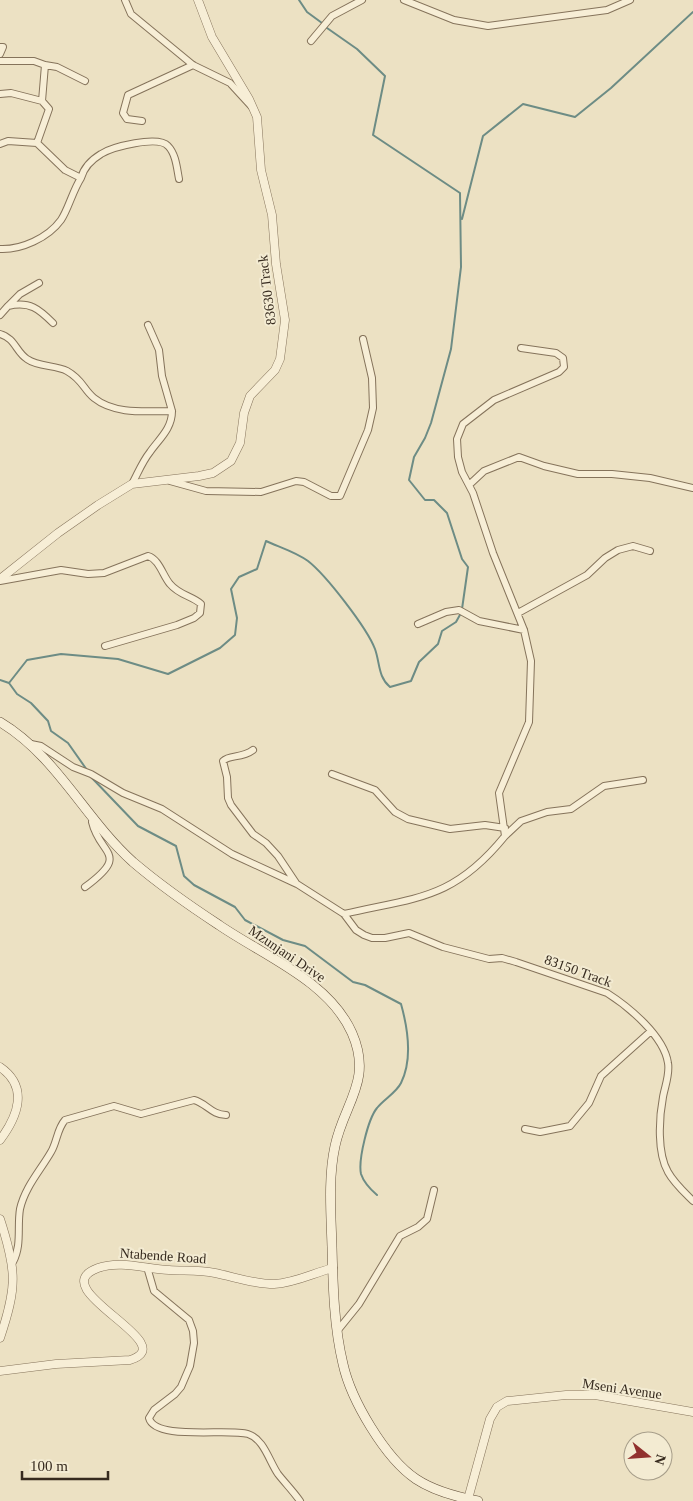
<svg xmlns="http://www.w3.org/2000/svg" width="693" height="1501" font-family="'Times New Roman',serif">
	<rect width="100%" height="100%" fill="#ece1c3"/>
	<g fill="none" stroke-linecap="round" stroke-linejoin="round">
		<path stroke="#6d8c85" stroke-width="2" d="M299,0L307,12L322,23
			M327,28L357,49L385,76L373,135L460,193L461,267L451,349L431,423L425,438L414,457L409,480L425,500H434L447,513L462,559L468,567L462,609
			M462,219L483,136L523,104L575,117L611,88L693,12
			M0,680L9,683L17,694L31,703L48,721L51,731L68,743L87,770
			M9,683L27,660L61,654L118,659L168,674L220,648L235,635L237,618L231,589L239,577L257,569L266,541C279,547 296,552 308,561C326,575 367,628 375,649C380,663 378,677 390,687L411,681L419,662L438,644L442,631L456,622L461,613
			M92,778L138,826L176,846L184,876L194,885L235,907L245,920L283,940L305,946L353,982L365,985L401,1004C408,1029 413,1059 401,1083C396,1093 384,1099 377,1108C368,1119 358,1160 361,1174C364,1183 370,1189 377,1195"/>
		<defs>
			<path id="minor" d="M125,0L131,14L193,65L230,83L252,107
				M404,0L454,20L488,26L607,10L630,0
				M311,41L332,16L362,0
				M0,47H3L0,54
				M0,61H34L45,65
				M0,94L11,93L42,101
				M142,121L127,119L123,113L128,95L193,65
				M37,143L49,109L42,101L45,65L57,67L85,81
				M0,144L8,141L37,143L65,170L81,178C73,190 68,210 61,220C48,238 21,250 0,249
				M81,178C84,167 91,160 101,154C112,147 158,135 168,146C176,154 177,169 179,179
				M8,306L20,294L39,283
				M0,315L8,306C30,301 39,309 53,323
				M148,325L159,350L162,376L172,411
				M0,334C15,338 16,352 27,359C38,367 56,365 67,371C83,380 83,389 94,398C115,415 147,411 172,411C172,429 159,439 150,452C142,462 138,473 132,484
				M521,348L556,353L563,358L564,367L559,372L494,400L463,424L457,439L458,457L462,472L473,493L493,553L524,630L531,661L529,722L499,793L505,836L521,821L547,812L571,809L604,786L643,780
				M170,481L206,491L261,492L296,481L304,482L331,496H340L368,430L373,408L372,378L363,339
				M469,485L484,471L519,457L544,466L578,474H612L650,478L693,488
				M0,581L61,570L88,574L104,573L148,556C159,559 163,576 170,584C179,595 192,596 201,604L200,613L194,618L177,625L105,646
				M518,613L587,575L605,558L618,550L633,546L650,551
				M418,624L446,612L459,610L479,621L524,630
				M31,744L41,746L73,767L91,774L123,793L162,809L232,854L297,884L344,914L356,930L364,935L372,938H385L409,933L443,947L489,959L502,958L516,962L607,993C629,1007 664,1036 668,1063C670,1074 665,1086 663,1097C659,1118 657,1153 668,1172C674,1183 684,1192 693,1201
				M253,750C241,759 230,754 223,761L227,777L228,798L231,805L253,834L266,843L278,856L296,883
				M332,774L375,790L395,812L408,819L450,829L485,825L505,828
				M85,887C131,853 100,856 92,822L94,819
				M344,914C417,897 453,900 505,836
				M525,1129L540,1132L570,1126L589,1103L601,1076L651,1031
				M13,1262C22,1245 17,1227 20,1209C25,1187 40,1171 51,1152C57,1142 57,1129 65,1120L114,1106L141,1114L194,1100C206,1103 212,1115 226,1115
				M147,1267L154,1291L189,1320L193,1331L194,1343L190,1366L181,1387L175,1394L154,1410L149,1418C155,1441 228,1428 248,1434C264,1439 269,1461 278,1474C285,1483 293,1491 300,1501
				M338,1330L359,1304L400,1236L418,1227L427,1219L434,1190"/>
			<path id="tertiary" d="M0,579L58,533L98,505L132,484L199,476L213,473L231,461L240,443L244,413L250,396L275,370L280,359L285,320L276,264L272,215L261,170L257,117L249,99L212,37L198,0
				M0,1067C29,1087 18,1116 0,1140
				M0,1219C17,1271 17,1287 0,1338
				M0,1371L56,1364L130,1360C185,1343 40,1289 98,1268C120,1260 146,1269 169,1270C184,1271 199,1270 215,1273C235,1277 253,1284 274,1284C295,1283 313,1273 333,1268
				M468,1499L490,1419L497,1407L507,1401L566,1395H595L693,1412"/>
			<path id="secondary" d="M0,722C57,756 85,819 133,862C160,885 190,906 219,925C264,956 329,981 352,1033C373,1081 344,1103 335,1146C328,1178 331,1214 332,1247C333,1286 334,1327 343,1364C351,1400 385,1458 416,1479C434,1491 457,1497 478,1501"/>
		</defs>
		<use href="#minor" stroke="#85735b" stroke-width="8"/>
		<use href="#tertiary" stroke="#85735b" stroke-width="9"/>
		<use href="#secondary" stroke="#67543e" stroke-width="10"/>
		<use href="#minor" stroke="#f7eed6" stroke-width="6"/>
		<use href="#tertiary" stroke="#f7eed6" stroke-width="8"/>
		<use href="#secondary" stroke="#f7eed6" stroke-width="9"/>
	</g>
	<g text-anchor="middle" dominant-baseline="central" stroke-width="4" stroke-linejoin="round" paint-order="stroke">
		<g font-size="14" fill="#362a1e" stroke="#f3ebd2">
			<text transform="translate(267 290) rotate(-97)">83630 Track</text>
			<text transform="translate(287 954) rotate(34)">Mzunjani Drive</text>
			<text transform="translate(578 971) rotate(20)">83150 Track</text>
			<text transform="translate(163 1256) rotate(4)">Ntabende Road</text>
			<text transform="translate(622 1389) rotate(8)">Mseni Avenue</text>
		</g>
	</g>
	<g transform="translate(648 1456) rotate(107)"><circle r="24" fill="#f3ebd2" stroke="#a79e8a"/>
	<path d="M0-4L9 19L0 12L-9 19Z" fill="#91312e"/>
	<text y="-8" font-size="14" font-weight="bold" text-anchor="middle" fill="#362a1e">N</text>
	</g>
	<path d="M22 1471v8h86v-8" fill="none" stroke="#362a1e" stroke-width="2.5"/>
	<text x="30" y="1471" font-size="15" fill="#362a1e" stroke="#f3ebd2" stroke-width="4" paint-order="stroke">100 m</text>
</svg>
